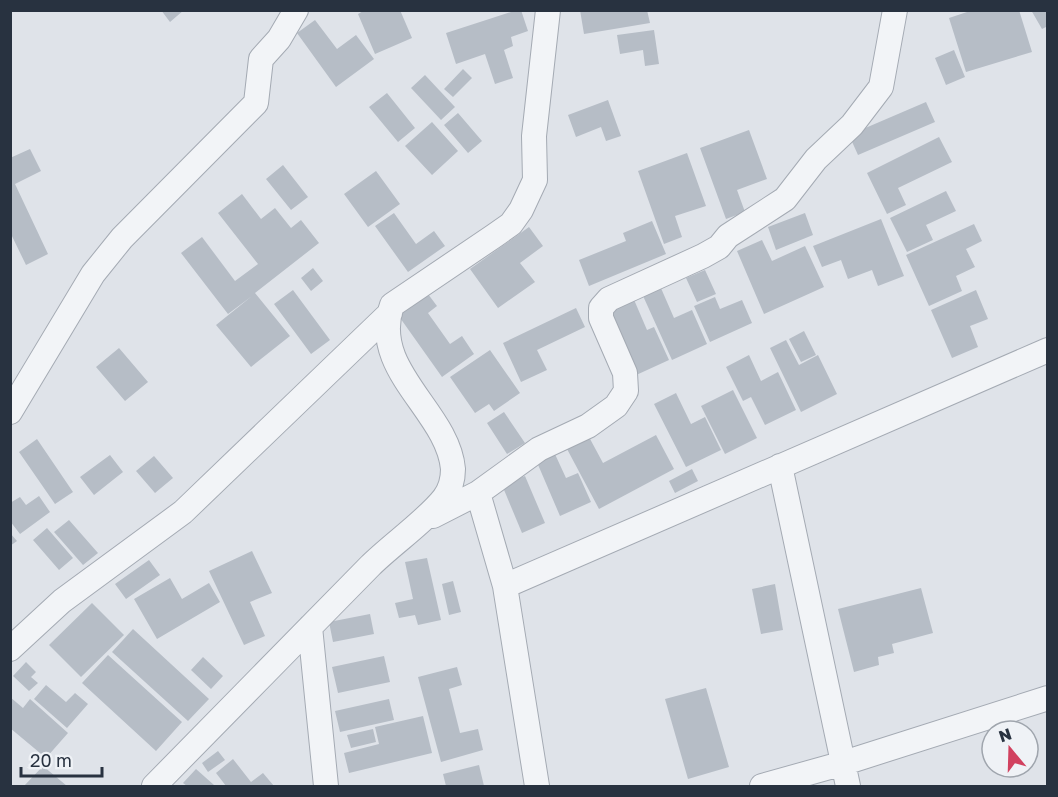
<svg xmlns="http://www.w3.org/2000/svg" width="1058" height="797" font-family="'Golos Text',sans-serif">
	<rect width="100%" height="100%" fill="#dfe3e9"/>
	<path fill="#b6bdc6" d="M161,10H184L170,22Z
		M365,10H400L412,38L375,54L358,14Z
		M517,10H521L528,31L511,37L513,46L504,50L513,78L495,84L485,54L456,64L446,33Z
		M580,10H647L650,23L584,34Z
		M973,10H1019L1032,52L966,72L949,18Z
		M1031,10H1048V26L1042,29Z
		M315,20L337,49L356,35L374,59L336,87L297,33Z
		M654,30L659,64L645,66L643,50L620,54L617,35Z
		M954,50L965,77L946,85L935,58Z
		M463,69L472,78L453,97L444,89Z
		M425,75L455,107L441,120L411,88Z
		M387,93L415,128L398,142L369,107Z
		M608,100L621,136L606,141L601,127L576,137L568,115Z
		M926,102L935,122L858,155L849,135Z
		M458,113L482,141L468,153L444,125Z
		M432,122L458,151L432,175L405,146Z
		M749,130L767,179L737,190L745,212L726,219L700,148Z
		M939,137L952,162L898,188L906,205L887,214L867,173Z
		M30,149L41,171L15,184L48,254L26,265L10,232V158Z
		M687,153L706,206L675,216L682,237L664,244L638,171Z
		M283,165L308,197L291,210L266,179Z
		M376,171L400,204L368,227L344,194Z
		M946,191L956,211L926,225L933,240L907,252L890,218Z
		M242,194L261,219L275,208L291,228L301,220L319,243L255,293L290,336L251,367L216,325L252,296L228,314L181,253L202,237L235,281L258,264L218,213Z
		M394,213L416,244L434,231L445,246L408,272L375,226Z
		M805,213L813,235L776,250L768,227Z
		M881,219L904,276L878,286L872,270L848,279L841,260L822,267L813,246Z
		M652,221L666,254L589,286L579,260L626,241L623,233Z
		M974,224L982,241L966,249L975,267L956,276L962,291L929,306L906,255Z
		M529,227L543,246L520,263L535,282L498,308L470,269Z
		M762,240L772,261L805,246L824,287L764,314L737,251Z
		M313,268L323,281L311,291L301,278Z
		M705,270L716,294L697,302L686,278Z
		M657,279L674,318L692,310L707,344L672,360L639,287Z
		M293,290L330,340L311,354L274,304Z
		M976,290L988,319L970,326L978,347L952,358L931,310Z
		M428,294L437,306L428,313L450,344L462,336L474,354L442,377L398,315Z
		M632,295L647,330L654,327L669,360L634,376L603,309Z
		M715,297L720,309L742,300L752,323L710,342L694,306Z
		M576,308L585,327L537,350L547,370L521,382L503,343Z
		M804,331L816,355L801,362L789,339Z
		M786,340L799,365L818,355L837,394L801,412L770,348Z
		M119,348L148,382L125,401L96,367Z
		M490,350L520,393L494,411L489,404L475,413L450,377Z
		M749,355L761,381L778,372L796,410L765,425L751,397L743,401L726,367Z
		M733,390L757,438L725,454L701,406Z
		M676,393L691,424L705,417L721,450L686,467L654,404Z
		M504,412L525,443L507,454L487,423Z
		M656,435L674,469L599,509L567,449L589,437L603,463Z
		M37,439L73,492L55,504L19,452Z
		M554,452L566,478L578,473L591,502L560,516L536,460Z
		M110,455L123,472L94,495L80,477Z
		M154,456L173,478L155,493L136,471Z
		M692,469L698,481L675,493L669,481Z
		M525,476L545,523L522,533L502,485Z
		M39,496L50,512L20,534L10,521V503L20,497L26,505Z
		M69,520L98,553L83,565L54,532Z
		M47,528L73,558L59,570L33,540Z
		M10,533L17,541L10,546Z
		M252,551L272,593L250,602L265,636L244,645L209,571Z
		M427,558L441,620L418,625L415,615L399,618L395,603L413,599L405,562Z
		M149,560L160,575L126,599L115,584Z
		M170,578L182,599L209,583L220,602L157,639L134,599Z
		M453,581L461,612L449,615L442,584Z
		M775,584L783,630L761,634L752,589Z
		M921,588L933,633L892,644L894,653L878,657L879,665L854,672L838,609Z
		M92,603L124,635L81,677L49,645Z
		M370,614L374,634L333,642L329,622Z
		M133,629L209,699L188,721L112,652Z
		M108,655L182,722L156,751L82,683Z
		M384,656L390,682L338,693L332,667Z
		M203,657L223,676L211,689L191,670Z
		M26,662L36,672L31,677L38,683L29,691L13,676Z
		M457,667L462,685L449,689L460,733L478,729L483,750L441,762L418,677Z
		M46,685L66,702L75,693L88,704L67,728L34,699Z
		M706,688L729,767L688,779L665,699Z
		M10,697L23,708L30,699L68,733L46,758L10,728Z
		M389,699L394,720L340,732L335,711Z
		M423,716L432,753L349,773L344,753L379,744L375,727Z
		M373,729L376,742L351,748L347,735Z
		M218,751L225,760L208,772L202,763Z
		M233,759L251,782L263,773L274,786H226L216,773Z
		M479,765L484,786H446L443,774Z
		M43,766L67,786H24Z
		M196,769L214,785L213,786H187L183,783Z"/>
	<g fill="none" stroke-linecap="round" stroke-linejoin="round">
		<defs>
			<path id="minor" d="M10,412L93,274L122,238L256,103L261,59L279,39L296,10
				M780,466L848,786
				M478,493L505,586L537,786
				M433,516L478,493L539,449L588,426L616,406L626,391L625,373L601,318V308L609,299L703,256L719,247L728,236L785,199L816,159L852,125L881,87L895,10
				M505,586L1048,350
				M310,627L326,786
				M10,649L62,601L183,512L390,313
				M154,786C226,713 298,639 370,566C391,545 427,520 444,498C450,490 453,479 453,469C448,411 369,370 392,305L494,236L511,224L521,210L535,180L534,136L548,10
				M762,786L844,763L1048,698"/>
		</defs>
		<use href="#minor" stroke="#a4aab3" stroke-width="26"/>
		<use href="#minor" stroke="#f2f4f7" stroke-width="24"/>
	</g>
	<rect width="1058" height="797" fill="none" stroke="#283240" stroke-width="24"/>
	<g transform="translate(1010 749) rotate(341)"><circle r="28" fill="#eff2f6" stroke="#9fa5ad" stroke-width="1.5"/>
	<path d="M0-4.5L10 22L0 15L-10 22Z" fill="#d1415f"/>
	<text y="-9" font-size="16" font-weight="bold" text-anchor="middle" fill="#283240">N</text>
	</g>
	<path d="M21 767v9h81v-9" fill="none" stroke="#283240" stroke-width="3"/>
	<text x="30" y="767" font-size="18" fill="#283240" stroke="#eff2f6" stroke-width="4.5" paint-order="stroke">20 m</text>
</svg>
